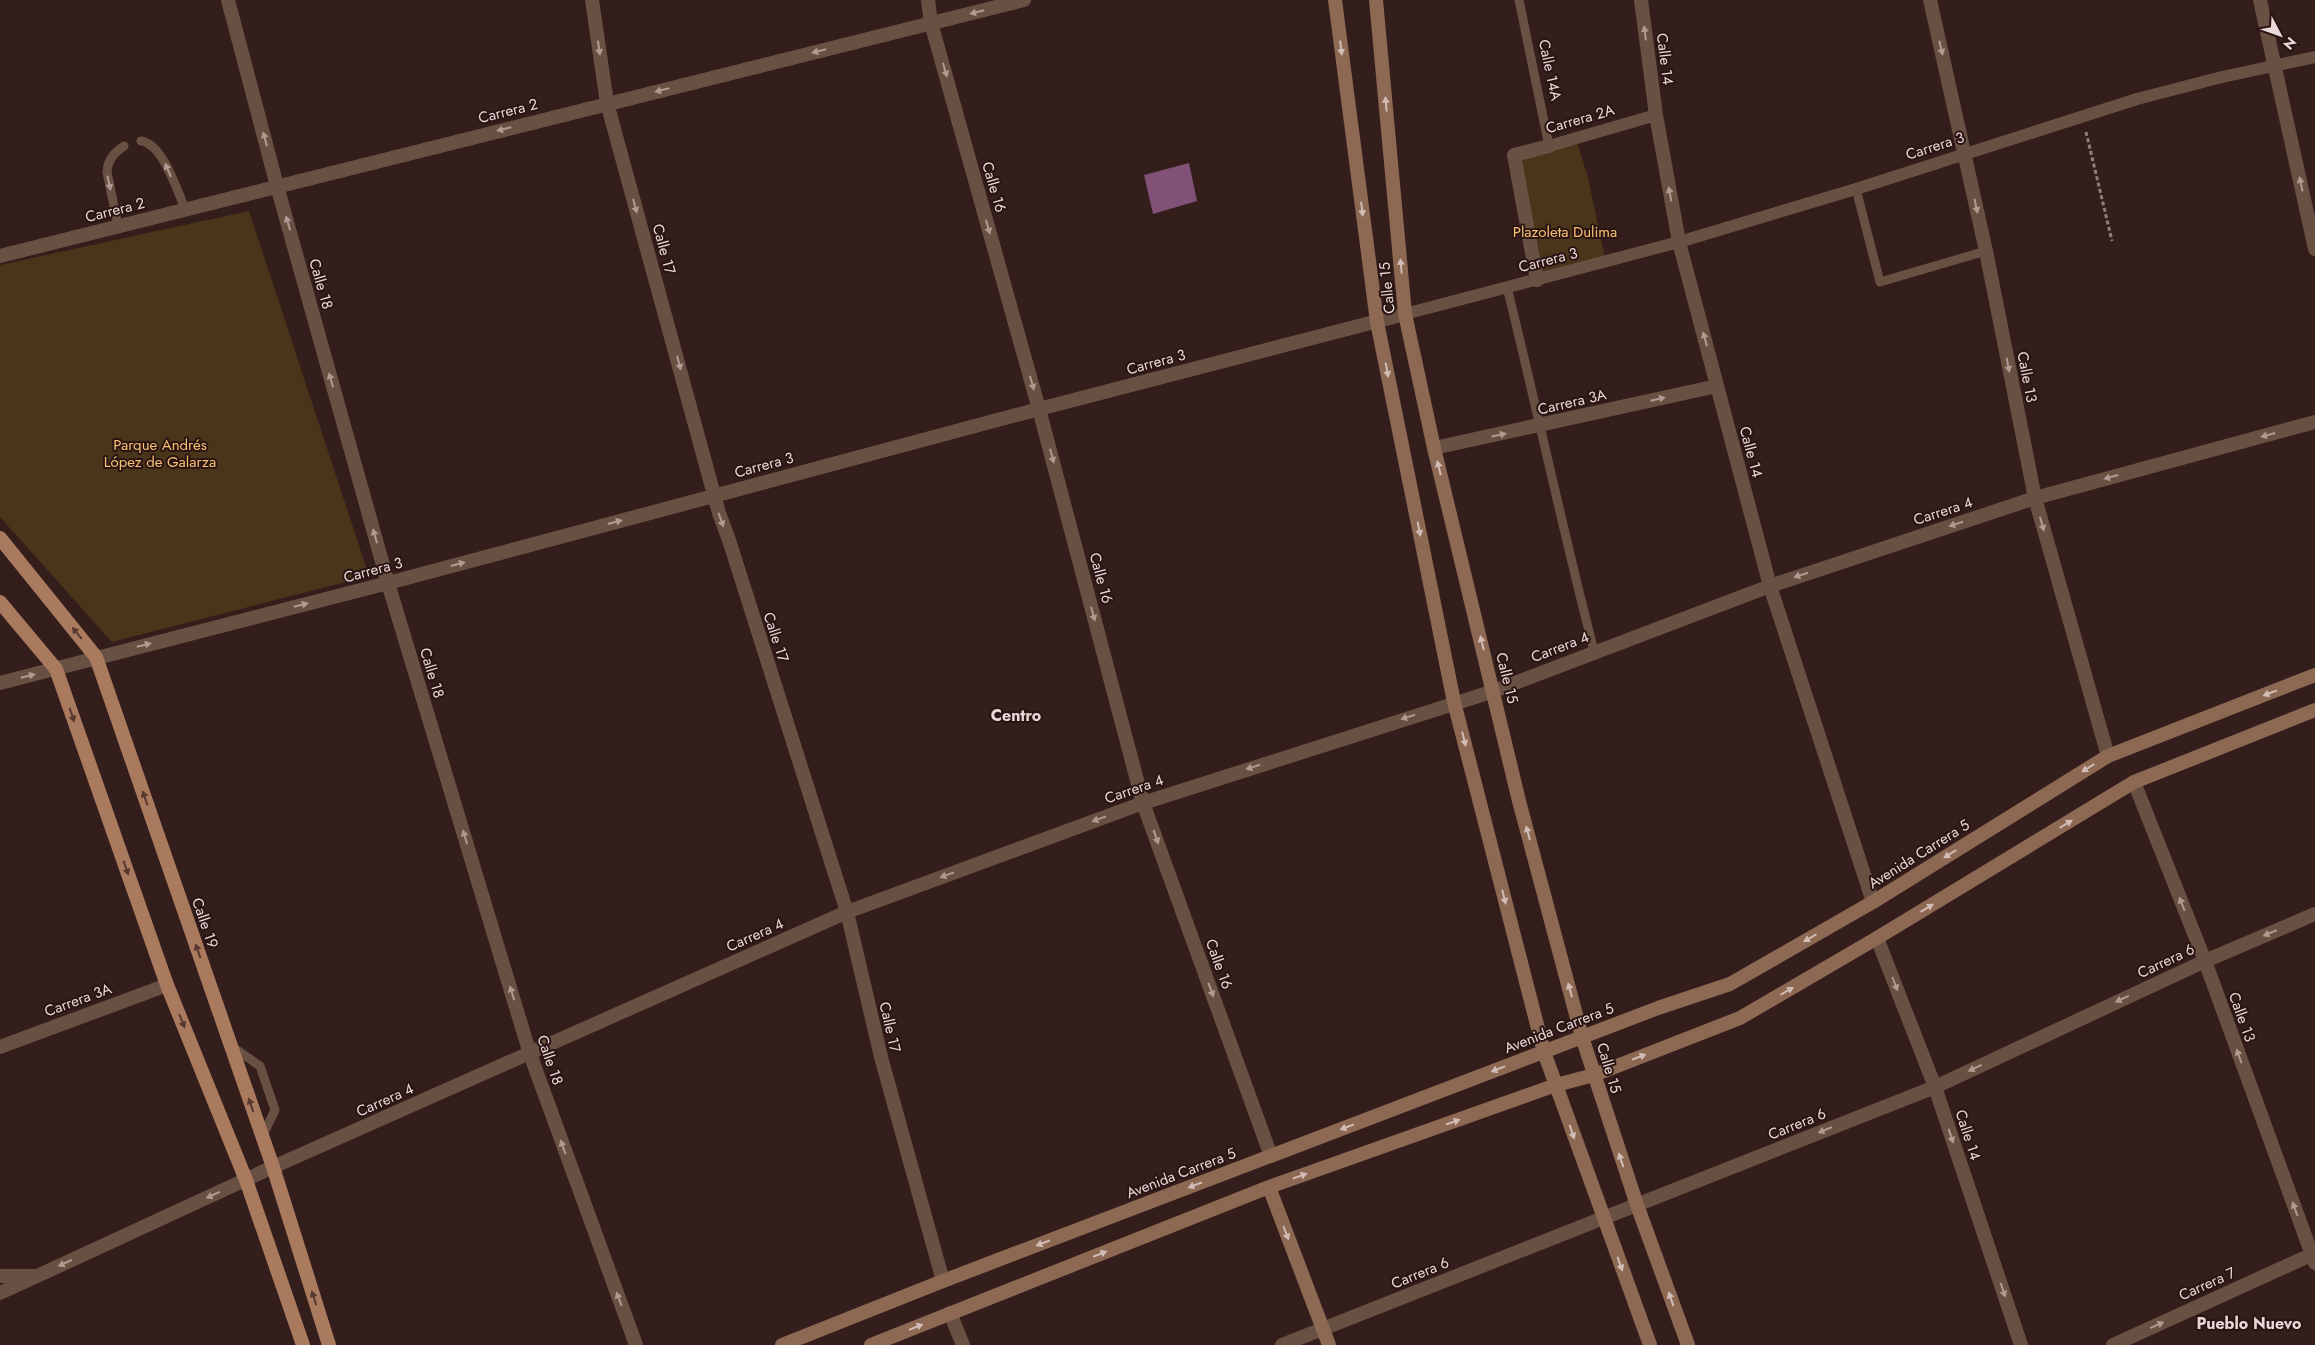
<svg xmlns="http://www.w3.org/2000/svg" width="2315" height="1345" font-family="Jost,sans-serif">
	<rect width="100%" height="100%" fill="#341e1c"/>
	<path fill="#493519" d="M1576,140L1587,174L1606,262L1541,279L1517,157Z
		M249,211L369,576L112,642L0,517V265Z"/>
	<path fill="#815178" d="M1189,163L1197,201L1153,214L1144,175Z"/>
	<g fill="none" stroke-linecap="round" stroke-linejoin="round">
		<path stroke="#917e7d" stroke-width="3" stroke-dasharray="4 2.5" stroke-linecap="butt" d="M2086,132L2112,241"/>
		<path stroke="#685043" stroke-width="9" d="M1519,0L1549,146
			M141,141C163,144 177,190 185,209
			M1856,189L1880,282L1986,251
			M118,226L107,172C108,159 114,153 124,146
			M1507,287C1537,409 1563,531 1594,651
			M231,1046L260,1066L275,1110L262,1137"/>
		<path stroke="#685043" stroke-width="12" d="M1549,146L1656,115
			M1405,314L1679,242L1856,189L2137,99L2222,77L2315,57"/>
		<path stroke="#685043" stroke-width="14" d="M228,0L277,186L388,583L530,1054L636,1345
			M592,0L607,103L719,513L729,540L847,912L881,1057L943,1281
			M928,0L931,23L1039,409L1143,803L1271,1156
			M1641,0L1656,115L1679,242L1770,586L1873,902
			M1930,0L1986,251L2035,498L2108,756
			M2260,0L2315,249
			M1537,280L1514,155L1549,146
			M1434,448L1717,386
			M0,683L388,583L1039,409L1405,314
			M2134,782L2205,961L2315,1263
			M1877,938L1935,1087L2021,1345
			M0,1047L167,985
			M0,1293L37,1276
			M950,1313L963,1345
			M2113,1345L2315,1253"/>
		<path stroke="#685043" stroke-width="14" d="M0,256L1024,0
			M0,1276H37L273,1167L847,912L1143,803L1494,691L1770,586L2035,498L2315,422
			M1282,1345L1935,1087L2205,961L2315,914"/>
		<path stroke="#8d6853" stroke-width="14" d="M1335,0L1377,322L1454,702L1544,1052L1650,1345
			M1376,0L1405,314L1434,448L1519,801L1582,1037L1637,1205L1688,1345
			M1269,1187L1329,1345
			M782,1345L943,1281L1658,1008L1730,984L1873,902L2108,756L2315,675
			M871,1345L1269,1187L1556,1085L1594,1075L1740,1018L1877,938L2134,782L2315,710"/>
		<path stroke="#aa7a5f" stroke-width="14" d="M0,538L96,657L273,1167L329,1345
			M0,602L56,669L167,985L246,1180L303,1345"/>
	</g>
	<defs><path id="oneway-solid" d="M-6-.8H1V-3.2L6.5 0L1 3.2V.8H-6Z" transform="scale(1.25)"/></defs>
	<g fill="#ae9b94">
		<use href="#oneway-solid" transform="translate(977 12) rotate(166)"/>
		<use href="#oneway-solid" transform="translate(1645 33) rotate(-97)"/>
		<use href="#oneway-solid" transform="translate(599 48) rotate(82)"/>
		<use href="#oneway-solid" transform="translate(1941 48) rotate(77)"/>
		<use href="#oneway-solid" transform="translate(819 51) rotate(166)"/>
		<use href="#oneway-solid" transform="translate(945 70) rotate(74)"/>
		<use href="#oneway-solid" transform="translate(662 90) rotate(166)"/>
		<use href="#oneway-solid" transform="translate(504 129) rotate(166)"/>
		<use href="#oneway-solid" transform="translate(265 139) rotate(-105)"/>
		<use href="#oneway-solid" transform="translate(168 170) rotate(-114)"/>
		<use href="#oneway-solid" transform="translate(109 183) rotate(78)"/>
		<use href="#oneway-solid" transform="translate(2301 184) rotate(-102)"/>
		<use href="#oneway-solid" transform="translate(1670 194) rotate(-101)"/>
		<use href="#oneway-solid" transform="translate(635 206) rotate(75)"/>
		<use href="#oneway-solid" transform="translate(1976 206) rotate(78)"/>
		<use href="#oneway-solid" transform="translate(288 223) rotate(-106)"/>
		<use href="#oneway-solid" transform="translate(988 227) rotate(74)"/>
		<use href="#oneway-solid" transform="translate(1705 339) rotate(-105)"/>
		<use href="#oneway-solid" transform="translate(679 363) rotate(75)"/>
		<use href="#oneway-solid" transform="translate(2008 365) rotate(79)"/>
		<use href="#oneway-solid" transform="translate(331 380) rotate(-106)"/>
		<use href="#oneway-solid" transform="translate(1032 383) rotate(74)"/>
		<use href="#oneway-solid" transform="translate(1658 399) rotate(-13)"/>
		<use href="#oneway-solid" transform="translate(1499 435) rotate(-12)"/>
		<use href="#oneway-solid" transform="translate(2268 435) rotate(165)"/>
		<use href="#oneway-solid" transform="translate(1052 456) rotate(75)"/>
		<use href="#oneway-solid" transform="translate(2111 477) rotate(165)"/>
		<use href="#oneway-solid" transform="translate(721 520) rotate(70)"/>
		<use href="#oneway-solid" transform="translate(615 522) rotate(-15)"/>
		<use href="#oneway-solid" transform="translate(1956 524) rotate(162)"/>
		<use href="#oneway-solid" transform="translate(2042 524) rotate(74)"/>
		<use href="#oneway-solid" transform="translate(375 536) rotate(-106)"/>
		<use href="#oneway-solid" transform="translate(458 564) rotate(-15)"/>
		<use href="#oneway-solid" transform="translate(1801 575) rotate(162)"/>
		<use href="#oneway-solid" transform="translate(301 605) rotate(-14)"/>
		<use href="#oneway-solid" transform="translate(1093 614) rotate(75)"/>
		<use href="#oneway-solid" transform="translate(144 645) rotate(-14)"/>
		<use href="#oneway-solid" transform="translate(28 676) rotate(-14)"/>
		<use href="#oneway-solid" transform="translate(1408 717) rotate(162)"/>
		<use href="#oneway-solid" transform="translate(1253 767) rotate(162)"/>
		<use href="#oneway-solid" transform="translate(1099 819) rotate(160)"/>
		<use href="#oneway-solid" transform="translate(465 837) rotate(-107)"/>
		<use href="#oneway-solid" transform="translate(1156 837) rotate(70)"/>
		<use href="#oneway-solid" transform="translate(947 875) rotate(160)"/>
		<use href="#oneway-solid" transform="translate(2182 904) rotate(-112)"/>
		<use href="#oneway-solid" transform="translate(2270 933) rotate(157)"/>
		<use href="#oneway-solid" transform="translate(1895 984) rotate(69)"/>
		<use href="#oneway-solid" transform="translate(1211 990) rotate(70)"/>
		<use href="#oneway-solid" transform="translate(512 993) rotate(-107)"/>
		<use href="#oneway-solid" transform="translate(2122 999) rotate(155)"/>
		<use href="#oneway-solid" transform="translate(2239 1056) rotate(-110)"/>
		<use href="#oneway-solid" transform="translate(1975 1068) rotate(155)"/>
		<use href="#oneway-solid" transform="translate(1825 1130) rotate(158)"/>
		<use href="#oneway-solid" transform="translate(1951 1136) rotate(72)"/>
		<use href="#oneway-solid" transform="translate(563 1147) rotate(-110)"/>
		<use href="#oneway-solid" transform="translate(213 1195) rotate(155)"/>
		<use href="#oneway-solid" transform="translate(2295 1209) rotate(-110)"/>
		<use href="#oneway-solid" transform="translate(65 1263) rotate(155)"/>
		<use href="#oneway-solid" transform="translate(2003 1290) rotate(72)"/>
		<use href="#oneway-solid" transform="translate(619 1299) rotate(-111)"/>
		<use href="#oneway-solid" transform="translate(2157 1325) rotate(-24)"/>
	</g>
	<g fill="#d1bcb6">
		<use href="#oneway-solid" transform="translate(1341 48) rotate(83)"/>
		<use href="#oneway-solid" transform="translate(1386 104) rotate(-95)"/>
		<use href="#oneway-solid" transform="translate(1362 209) rotate(83)"/>
		<use href="#oneway-solid" transform="translate(1401 266) rotate(-95)"/>
		<use href="#oneway-solid" transform="translate(1387 370) rotate(79)"/>
		<use href="#oneway-solid" transform="translate(1439 468) rotate(-104)"/>
		<use href="#oneway-solid" transform="translate(1419 529) rotate(79)"/>
		<use href="#oneway-solid" transform="translate(1482 643) rotate(-104)"/>
		<use href="#oneway-solid" transform="translate(2270 693) rotate(159)"/>
		<use href="#oneway-solid" transform="translate(1464 739) rotate(76)"/>
		<use href="#oneway-solid" transform="translate(2088 768) rotate(148)"/>
		<use href="#oneway-solid" transform="translate(2066 824) rotate(-31)"/>
		<use href="#oneway-solid" transform="translate(1528 833) rotate(-105)"/>
		<use href="#oneway-solid" transform="translate(1950 854) rotate(148)"/>
		<use href="#oneway-solid" transform="translate(1504 897) rotate(76)"/>
		<use href="#oneway-solid" transform="translate(1927 908) rotate(-31)"/>
		<use href="#oneway-solid" transform="translate(1810 938) rotate(150)"/>
		<use href="#oneway-solid" transform="translate(1570 990) rotate(-105)"/>
		<use href="#oneway-solid" transform="translate(1787 991) rotate(-30)"/>
		<use href="#oneway-solid" transform="translate(1639 1057) rotate(-21)"/>
		<use href="#oneway-solid" transform="translate(1498 1069) rotate(159)"/>
		<use href="#oneway-solid" transform="translate(1453 1122) rotate(-19)"/>
		<use href="#oneway-solid" transform="translate(1347 1127) rotate(159)"/>
		<use href="#oneway-solid" transform="translate(1572 1132) rotate(71)"/>
		<use href="#oneway-solid" transform="translate(1621 1160) rotate(-109)"/>
		<use href="#oneway-solid" transform="translate(1300 1176) rotate(-19)"/>
		<use href="#oneway-solid" transform="translate(1195 1185) rotate(159)"/>
		<use href="#oneway-solid" transform="translate(1286 1233) rotate(69)"/>
		<use href="#oneway-solid" transform="translate(1043 1243) rotate(159)"/>
		<use href="#oneway-solid" transform="translate(1100 1254) rotate(-22)"/>
		<use href="#oneway-solid" transform="translate(1620 1264) rotate(70)"/>
		<use href="#oneway-solid" transform="translate(1671 1299) rotate(-110)"/>
		<use href="#oneway-solid" transform="translate(916 1327) rotate(-22)"/>
	</g>
	<g fill="#57382e">
		<use href="#oneway-solid" transform="translate(77 633) rotate(-129)"/>
		<use href="#oneway-solid" transform="translate(72 715) rotate(71)"/>
		<use href="#oneway-solid" transform="translate(145 798) rotate(-109)"/>
		<use href="#oneway-solid" transform="translate(126 868) rotate(71)"/>
		<use href="#oneway-solid" transform="translate(198 951) rotate(-109)"/>
		<use href="#oneway-solid" transform="translate(182 1021) rotate(68)"/>
		<use href="#oneway-solid" transform="translate(251 1105) rotate(-109)"/>
		<use href="#oneway-solid" transform="translate(314 1298) rotate(-107)"/>
	</g>
	<g text-anchor="middle" dominant-baseline="central" stroke-width="4" stroke-linejoin="round" paint-order="stroke">
		<g font-size="15" fill="#e8d8d7" stroke="#2a1413">
			<text transform="translate(1665 59) rotate(83)">Calle 14</text>
			<text transform="translate(1550 70) rotate(78)">Calle 14A</text>
			<text transform="translate(508 111) rotate(-14)">Carrera 2</text>
			<text transform="translate(1580 119) rotate(-16)">Carrera 2A</text>
			<text transform="translate(1935 146) rotate(-18)">Carrera 3</text>
			<text transform="translate(994 187) rotate(74)">Calle 16</text>
			<text transform="translate(115 210) rotate(-14)">Carrera 2</text>
			<text transform="translate(664 249) rotate(75)">Calle 17</text>
			<text transform="translate(1548 260) rotate(-14)">Carrera 3</text>
			<text transform="translate(321 284) rotate(74)">Calle 18</text>
			<text transform="translate(1387 288) rotate(-96)">Calle 15</text>
			<text transform="translate(1156 362) rotate(-15)">Carrera 3</text>
			<text transform="translate(2027 377) rotate(79)">Calle 13</text>
			<text transform="translate(1572 402) rotate(-13)">Carrera 3A</text>
			<text transform="translate(1751 452) rotate(75)">Calle 14</text>
			<text transform="translate(764 465) rotate(-15)">Carrera 3</text>
			<text transform="translate(1943 511) rotate(-18)">Carrera 4</text>
			<text transform="translate(373 570) rotate(-15)">Carrera 3</text>
			<text transform="translate(1101 578) rotate(75)">Calle 16</text>
			<text transform="translate(776 637) rotate(72)">Calle 17</text>
			<text transform="translate(1560 647) rotate(-21)">Carrera 4</text>
			<text transform="translate(432 673) rotate(73)">Calle 18</text>
			<text transform="translate(1507 678) rotate(76)">Calle 15</text>
			<text transform="translate(1134 789) rotate(-19)">Carrera 4</text>
			<text transform="translate(1919 854) rotate(-32)">Avenida Carrera 5</text>
			<text transform="translate(205 923) rotate(71)">Calle 19</text>
			<text transform="translate(755 935) rotate(-24)">Carrera 4</text>
			<text transform="translate(2166 961) rotate(-25)">Carrera 6</text>
			<text transform="translate(1219 964) rotate(70)">Calle 16</text>
			<text transform="translate(78 1000) rotate(-20)">Carrera 3A</text>
			<text transform="translate(2242 1017) rotate(70)">Calle 13</text>
			<text transform="translate(890 1027) rotate(77)">Calle 17</text>
			<text transform="translate(1559 1028) rotate(-21)">Avenida Carrera 5</text>
			<text transform="translate(550 1060) rotate(71)">Calle 18</text>
			<text transform="translate(1609 1068) rotate(73)">Calle 15</text>
			<text transform="translate(385 1100) rotate(-24)">Carrera 4</text>
			<text transform="translate(1797 1124) rotate(-22)">Carrera 6</text>
			<text transform="translate(1968 1135) rotate(72)">Calle 14</text>
			<text transform="translate(1181 1173) rotate(-21)">Avenida Carrera 5</text>
			<text transform="translate(1420 1273) rotate(-22)">Carrera 6</text>
			<text transform="translate(2207 1284) rotate(-24)">Carrera 7</text>
		</g>
		<g font-size="15" fill="#f8c274" stroke="#2a1413">
			<text x="1565" y="232">Plazoleta Dulima</text>
			<text x="160" y="445">Parque Andrés<tspan x="160" dy="17">López de Galarza</tspan></text>
		</g>
		<g font-size="16" font-weight="bold" fill="#e8d8d7" stroke="#2a1413">
			<text x="1016" y="715">Centro</text>
			<text x="2249" y="1323">Pueblo Nuevo</text>
		</g>
	</g>
	<g transform="translate(2280 35) rotate(131)" stroke="#2a1413" stroke-width="4" paint-order="stroke">
	<path d="M0-4L9 19L0 12L-9 19Z" fill="#e8d8d7"/>
	<text y="-8" font-size="14" font-weight="bold" text-anchor="middle" fill="#e8d8d7">N</text>
	</g>
</svg>
